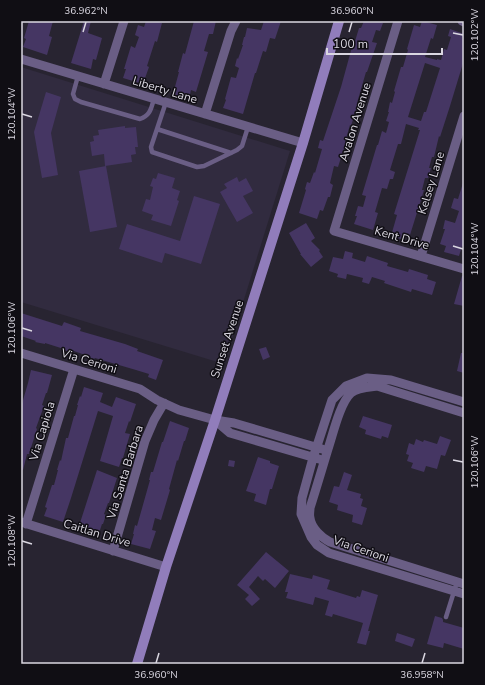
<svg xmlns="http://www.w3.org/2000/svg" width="485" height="685" font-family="'Nunito Sans',sans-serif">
	<rect width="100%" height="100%" fill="#282431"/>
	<path fill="#312b3f" d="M21,67L290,151L224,364L21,302Z"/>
	<path fill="#453663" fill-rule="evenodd" d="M29,21H53L49,36L52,37L47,55L23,47L26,39L24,38Z
		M84,21H91L88,33L102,38L96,60L93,59L91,69L71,63Z
		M146,21H155L162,23L157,42L155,41L147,66L149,67L143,84L123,78L126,69H124L131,46L135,48L139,37L135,35L138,25L144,27Z
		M194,21H216L213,34H209L204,51L208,52L196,92L191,90L189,99L173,94L179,72H178L183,53L185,54Z
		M264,21H281L275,39L270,38L266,52L263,51L256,73H255L243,114L223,108L226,100L225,99L231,77L236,78L239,68L235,66L237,58L238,59L243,45H242L244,37H245L247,28L261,30Z
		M364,21H378L383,23L380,31L376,30L372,42L377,43L367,72H366L357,103H358L351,126L350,125L345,142H346L338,167L334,166L330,183L333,185L330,197H328L323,211L320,210L317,219L299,213L306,190L305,189L307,182L310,183L314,172L315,173L322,149L318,148L320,140L323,141L341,87L352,47L353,48L359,28H361Z
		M422,21L437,25L433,39L431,38L425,57L437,60V59L441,60L444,49L447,50L451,37L448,36L450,29L464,34L462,39L464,40V60L450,106L440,137L439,136L434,157H432L429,168H431L428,178H425L422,190H424L410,235L403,233L401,239L391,236L397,215L394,214L420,130H418L419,128L406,124L401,144H398L390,170L395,172L393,179H390L387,189L382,188L375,212L378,213L373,230L354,224L357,216H355L358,206L363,207L366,196L362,195L377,145H378L382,131L386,133L389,122L386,121L389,112H388L390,102L392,103L395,92L394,91L401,67H403L408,50L407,49L414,25L420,27ZM425,63L440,68L426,112H424L421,121L408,117Z
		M46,92L61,97L51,133L58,175L42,178L34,132Z
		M125,126V128L136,127L138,147H135L136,154L131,155L132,162L105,166L104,154L92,156L90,142L94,141L93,136L99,135L98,130Z
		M106,166L117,227L90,232L79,171Z
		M158,173L175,178L172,188L180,191L177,200L179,201L171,226L151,220L153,215L142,211L146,199L150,200L153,187L150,186L153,178L156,179Z
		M237,177L239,182L246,178L253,191L243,196L253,213L237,222L220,192L227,188L224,184Z
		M463,183H464V246H462L459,256L444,252L446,246L440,244L445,229H443L445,220L455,223L459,211L451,208L454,198L458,199Z
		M194,196L220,204L201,264L165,253L162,263L119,249L127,224L180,241Z
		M306,223L315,238L311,241L320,250L319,251L323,257L311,267L300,254H301L289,233Z
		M345,251L353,253L352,258L365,262L367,256L388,263L387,266L408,272L409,269L428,275L427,279L436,282L432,295L412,289L411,292L384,283L385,281L372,277L369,284L362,282L363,278L347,274L346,279L337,277L338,274L329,271L333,257L343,259Z
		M462,276H464V306L454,304Z
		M21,313L62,326L64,322L81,328L80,331L125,344L138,349L137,351L163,360L156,380L148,377L149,374L136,370L95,358L94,359L85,356V355L74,351L73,353L64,350V349L45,343V344L35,342L36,341L21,336Z
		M266,347L270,357L263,360L259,349Z
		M461,353H464V373L457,371Z
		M31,370L52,375L47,393H46L42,405L44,406L36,428L37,429L29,454H27L23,470L21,469V407L28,383Z
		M84,387L103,393L100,402L112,407L116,397L136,404L130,422L129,421L125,433L130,434L123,458H122L119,467L100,461L113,416L98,411L71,498L63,522L44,516L47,508L45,507L52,485H54L58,470H57L60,460L61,461L66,438H68L74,416H75L78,405H77L80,396L81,397Z
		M363,416L392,425L388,438L382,436L381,439L365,434L366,430L359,427Z
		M170,421L189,428L185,441H184L178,461L177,460L169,489L170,490L161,520L155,518L152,530L156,531L150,549L131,544L134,534H133L135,525L137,526L150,480H149L151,472H153L162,442H163Z
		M440,436L451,440L445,456L441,455L437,469L426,466L424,472L411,468L413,463L407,461L409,455L406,454L409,443L414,445L416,439L423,442L424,440L437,444Z
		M258,457L270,461V463L279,466L272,489H270L266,505L254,501L256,494L246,491Z
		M229,460L235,461L234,467L228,466Z
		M97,470L117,478L109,503H108L104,514L106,515L103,524H102L99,533L79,526Z
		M344,472L352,475L347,490L361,494L360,498L363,499L361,506L367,508L362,525L352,522L353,515L337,510L338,505L329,502L334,486L339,487Z
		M266,552L289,571L275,588L265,579L263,581L258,576L249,587L260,599L252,606L245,599L249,595L237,585Z
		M290,574L312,579L313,575L330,580L327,589L356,598L357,596L360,597L362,590L378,595L368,631H370L366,645L357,643L363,623L333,614L332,617L325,615L329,601L315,597L313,605L286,598L288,592H285Z
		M435,616L442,618L443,620V622L464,628V649L444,643L443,648L427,644Z
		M397,633L415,639L412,647L395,641Z"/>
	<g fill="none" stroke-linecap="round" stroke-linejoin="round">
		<path stroke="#6a5e85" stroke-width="4.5" d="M78,76L73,94L75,99L81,102L140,119C151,115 151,108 154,99
			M166,102L151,147L152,152L197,167L204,166L237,150L242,146L248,127
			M157,129L231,153
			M446,617L457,582"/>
		<path stroke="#6a5e85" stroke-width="9" d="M398,21L334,231L464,269
			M462,21L464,22
			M21,59L303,143
			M104,84L124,21
			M205,114L231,31L236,21
			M421,256L464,116
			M21,353L140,389L157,400L179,410L215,420L234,423L322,449
			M464,402L391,380L367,378L346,386L332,400L313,458L302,498L301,514L311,537L317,545L329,553L464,594
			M464,413L377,386C370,387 356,388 351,393C340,403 333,434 328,449C322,469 316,489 310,508C310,511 309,515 310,518C311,528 322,538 330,542L464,584
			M216,421L230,433L319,459
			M21,522L166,567
			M26,524L74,369
			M113,551L145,441L154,420L164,403"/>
		<path stroke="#917dbb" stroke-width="10" d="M137,664L166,567L215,420L303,143L339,21"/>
	</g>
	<path fill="none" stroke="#dad7e1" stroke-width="1.5" d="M83,32L86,22M349,32L352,22M453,33L463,35M22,114L32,117M453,246L463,249M22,328L32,331M453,460L463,462M22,541L32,544M156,663L159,653M422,663L425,653"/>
	<g text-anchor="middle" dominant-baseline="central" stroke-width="3" stroke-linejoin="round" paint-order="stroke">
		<g font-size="12" fill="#dad7e1" stroke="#100e14">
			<text transform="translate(165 90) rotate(17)">Liberty Lane</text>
			<text transform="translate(355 122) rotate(-73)">Avalon Avenue</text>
			<text transform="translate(431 183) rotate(-73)">Kelsey Lane</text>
			<text transform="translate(402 238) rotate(16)">Kent Drive</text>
			<text transform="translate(227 339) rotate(-72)">Sunset Avenue</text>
			<text transform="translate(89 361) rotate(17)">Via Cerioni</text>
			<text transform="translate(42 431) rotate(-73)">Via Capiola</text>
			<text transform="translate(125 472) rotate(-73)">Via Santa Barbara</text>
			<text transform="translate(97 533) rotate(17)">Caitlan Drive</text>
			<text transform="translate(361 549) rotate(19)">Via Cerioni</text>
		</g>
	</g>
	<rect width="485" height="685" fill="none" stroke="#100e14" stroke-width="44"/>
	<path d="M327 48v6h115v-6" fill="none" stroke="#dad7e1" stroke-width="2"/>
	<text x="333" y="48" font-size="12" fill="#dad7e1" stroke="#100e14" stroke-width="3" paint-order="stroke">100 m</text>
	<rect x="22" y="22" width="441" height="641" fill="none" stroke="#dad7e1" stroke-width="1.5"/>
	<g font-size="10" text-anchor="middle" fill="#dad7e1">
		<text x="86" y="14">36.962°N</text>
		<text x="352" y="14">36.960°N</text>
		<text transform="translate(474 35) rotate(-90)" y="4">120.102°W</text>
		<text transform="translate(11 114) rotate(-90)" y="4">120.104°W</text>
		<text transform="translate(474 249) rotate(-90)" y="4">120.104°W</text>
		<text transform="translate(11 328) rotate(-90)" y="4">120.106°W</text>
		<text transform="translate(474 462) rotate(-90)" y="4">120.106°W</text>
		<text transform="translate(11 541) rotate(-90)" y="4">120.108°W</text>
		<text x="156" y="678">36.960°N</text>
		<text x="422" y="678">36.958°N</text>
	</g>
</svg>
